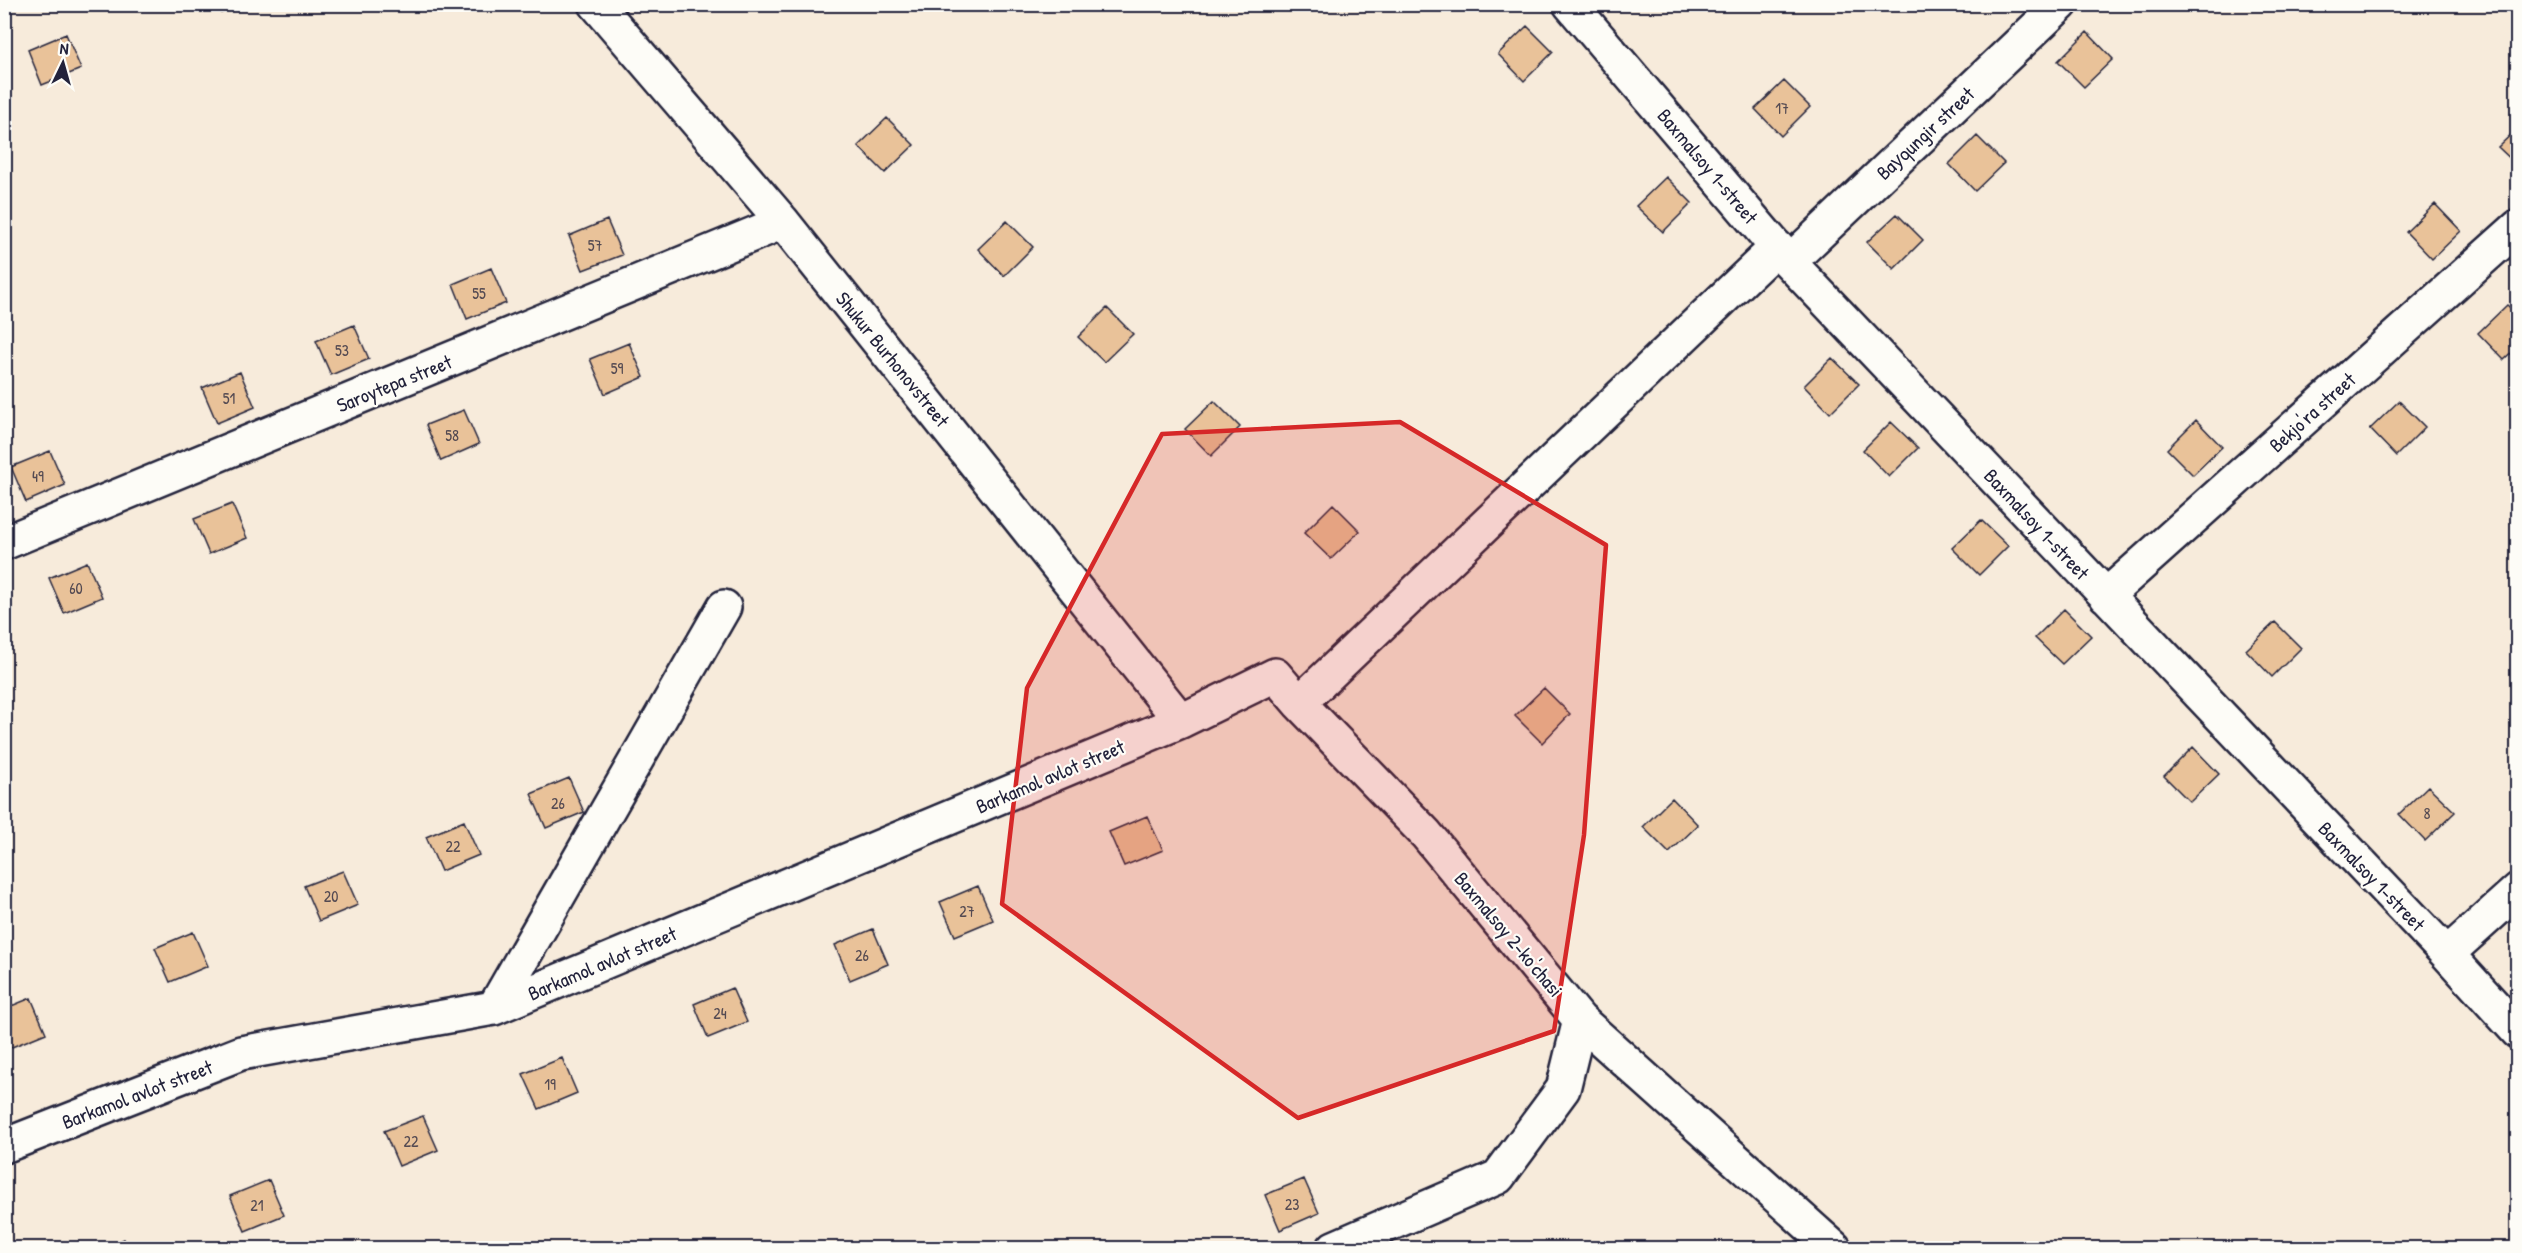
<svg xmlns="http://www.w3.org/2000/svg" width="2522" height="1253" font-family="'Patrick Hand',sans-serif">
	<rect width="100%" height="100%" fill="#f7ebdb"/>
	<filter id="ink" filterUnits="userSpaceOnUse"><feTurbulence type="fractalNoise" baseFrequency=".0167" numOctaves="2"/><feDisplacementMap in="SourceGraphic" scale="12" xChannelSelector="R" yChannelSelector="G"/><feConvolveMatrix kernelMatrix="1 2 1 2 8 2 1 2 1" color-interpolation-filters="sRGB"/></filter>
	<g filter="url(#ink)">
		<path fill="#e9c299" stroke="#22223b" stroke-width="1.5" d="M218,4H241L221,13Z
			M1527,26L1553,52L1524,81L1498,54Z
			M2087,32L2113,59L2084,87L2058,61Z
			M66,34L81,69L42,85L28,50Z
			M1784,81L1810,107L1781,136L1755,109Z
			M887,118L914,145L885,173L858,146Z
			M2518,128V166L2498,147Z
			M1977,136L2004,163L1975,191L1949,164Z
			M1666,177L1692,203L1663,232L1636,206Z
			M2435,204L2461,231L2432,259L2406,232Z
			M1897,214L1923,240L1894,269L1867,242Z
			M607,220L622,255L583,270L569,236Z
			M1007,221L1033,247L1004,276L978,249Z
			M491,268L506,303L467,319L453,284Z
			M2507,305L2518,315V347L2504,360L2478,333Z
			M1107,308L1133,334L1104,362L1078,337Z
			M354,325L369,359L331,375L316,341Z
			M629,343L644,377L605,394L590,359Z
			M1832,358L1859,384L1830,413L1804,386Z
			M240,372L255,407L217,423L202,388Z
			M1214,401L1240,427L1211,456L1185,429Z
			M2399,401L2425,427L2396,456L2370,429Z
			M464,410L479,444L441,461L426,425Z
			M2196,420L2222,447L2193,475L2167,449Z
			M1891,422L1918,448L1889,477L1863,450Z
			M50,451L65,485L26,502L11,467Z
			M232,504L247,538L209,554L194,519Z
			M1333,504L1360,531L1331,559L1304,533Z
			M1981,520L2008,546L1979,575L1952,548Z
			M87,562L102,597L64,613L49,578Z
			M2064,609L2091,636L2062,664L2035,638Z
			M2275,622L2301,648L2272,677L2246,650Z
			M1544,688L1570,714L1542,743L1515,716Z
			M2193,747L2219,774L2190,802L2164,776Z
			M569,778L584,812L546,828L531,794Z
			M2428,786L2455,812L2425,841L2399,814Z
			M1672,798L1698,825L1669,853L1643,827Z
			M1147,816L1163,850L1124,866L1109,832Z
			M464,821L479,855L441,871L426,837Z
			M343,871L358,905L319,921L304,886Z
			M978,886L993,920L955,936L940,902Z
			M873,929L888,964L850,980L835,945Z
			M193,932L208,966L170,982L155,948Z
			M732,988L747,1022L708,1038L694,1004Z
			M31,998L46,1033L7,1049L4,1042V1009Z
			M562,1058L577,1093L539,1109L523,1074Z
			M423,1116L438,1150L399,1166L384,1131Z
			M1304,1179L1319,1213L1280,1230L1265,1195Z
			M269,1180L284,1215L245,1231L230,1196Z
			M124,1239L128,1248H103Z"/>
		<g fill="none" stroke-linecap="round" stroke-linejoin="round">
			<defs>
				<path id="minor" d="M596,4L783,222L1181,721
					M1570,4L1789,262L2447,954L2518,1032
					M1789,262L2061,4
					M4,543L783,222
					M2106,596L2518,227
					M1299,703L1777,247
					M2447,954L2518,890
					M494,1008L724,607
					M4,1146L241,1053L494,1008L1181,721L1275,675L1299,703L1426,834L1580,1020L1834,1248
					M1334,1248L1498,1177L1563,1089L1580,1020"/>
			</defs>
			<use href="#minor" stroke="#22223b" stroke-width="38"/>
			<use href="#minor" stroke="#fdfcf7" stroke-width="33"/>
		</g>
	</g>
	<path fill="#d62828" fill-opacity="0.2" stroke="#d62828" stroke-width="4.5" stroke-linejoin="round" d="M1400,422L1606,545L1584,835L1554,1031L1298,1118L1002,904L1027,688L1162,434Z"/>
	<g text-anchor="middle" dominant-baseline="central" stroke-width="4.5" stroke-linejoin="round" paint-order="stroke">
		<g font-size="16" fill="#544a52">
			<text x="1782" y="108">17</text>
			<text x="595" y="245">57</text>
			<text x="479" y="293">55</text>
			<text x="342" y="350">53</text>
			<text x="617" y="368">59</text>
			<text x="229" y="398">51</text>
			<text x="452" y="435">58</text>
			<text x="38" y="476">49</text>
			<text x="76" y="588">60</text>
			<text x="558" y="803">26</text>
			<text x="2427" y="813">8</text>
			<text x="453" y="846">22</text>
			<text x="331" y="896">20</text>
			<text x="967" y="911">27</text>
			<text x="862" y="955">26</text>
			<text x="720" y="1013">24</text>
			<text x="550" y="1084">19</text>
			<text x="411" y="1141">22</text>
			<text x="1292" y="1204">23</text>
			<text x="257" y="1205">21</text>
		</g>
		<g font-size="20" fill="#22223b" stroke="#fdfcf7">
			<text transform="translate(1925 133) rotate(-43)">Baуqungir street</text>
			<text transform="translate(1708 166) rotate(50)">Baxmalsoy 1-street</text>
			<text transform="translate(893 359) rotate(51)">Shukur Burhonovstreet</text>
			<text transform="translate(394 383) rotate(-22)">Saroytepa street</text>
			<text transform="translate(2312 412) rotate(-42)">Bekjo'ra street</text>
			<text transform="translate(2037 524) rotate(47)">Baxmalsoy 1-street</text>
			<text transform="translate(1050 776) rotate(-23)">Barkamol avlot street</text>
			<text transform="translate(2372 876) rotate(46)">Baxmalsoy 1-street</text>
			<text transform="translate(1509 934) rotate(50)">Baxmalsoy 2-ko'chasi</text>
			<text transform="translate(602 963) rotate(-23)">Barkamol avlot street</text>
			<text transform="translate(137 1094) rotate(-21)">Barkamol avlot street</text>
		</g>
	</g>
	<rect width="2522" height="1253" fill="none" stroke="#fdfcf7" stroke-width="24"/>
	<rect x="12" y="12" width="2498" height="1229" fill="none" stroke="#22223b" stroke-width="2" filter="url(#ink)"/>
	<g transform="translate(63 63) rotate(5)" stroke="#fdfcf7" stroke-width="4.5" paint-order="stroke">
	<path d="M0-4.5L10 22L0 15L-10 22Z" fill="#22223b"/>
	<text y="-9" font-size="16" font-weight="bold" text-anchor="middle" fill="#22223b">N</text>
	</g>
</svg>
